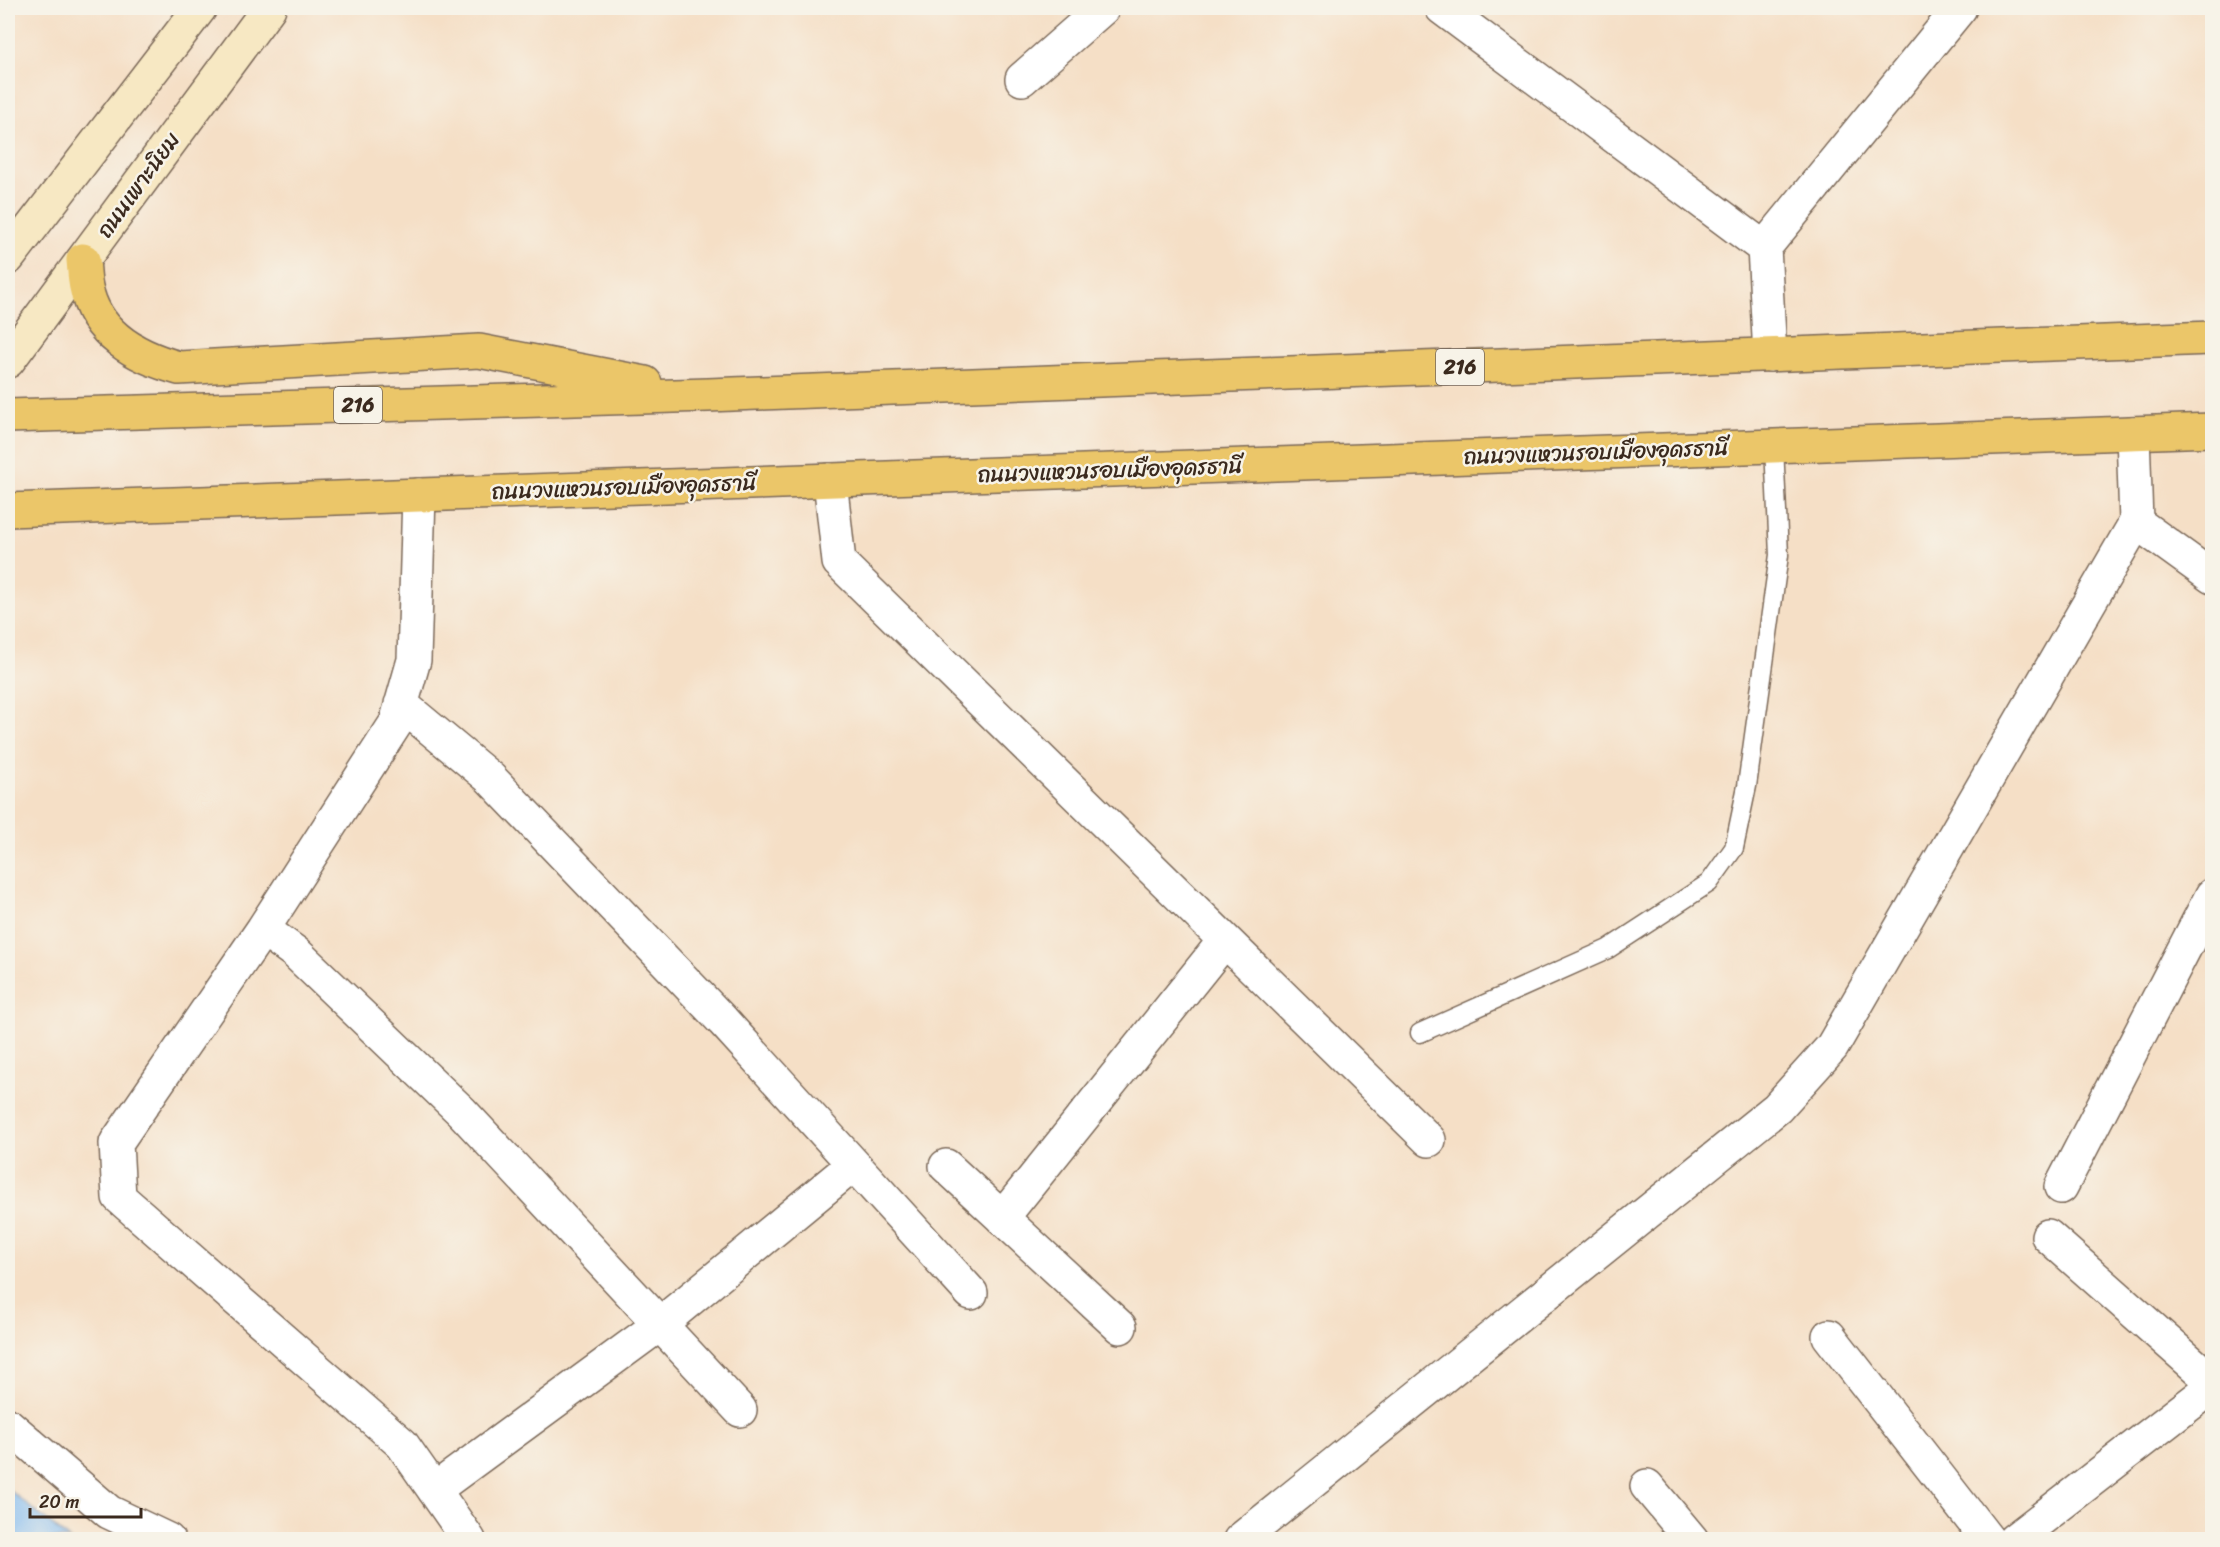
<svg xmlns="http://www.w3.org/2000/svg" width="2220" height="1547" font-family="Sriracha,'Playpen Sans Thai',sans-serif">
	<rect width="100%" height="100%" fill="#f7f3e8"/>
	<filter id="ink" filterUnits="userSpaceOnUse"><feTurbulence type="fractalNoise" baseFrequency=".0167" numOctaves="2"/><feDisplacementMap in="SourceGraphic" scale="12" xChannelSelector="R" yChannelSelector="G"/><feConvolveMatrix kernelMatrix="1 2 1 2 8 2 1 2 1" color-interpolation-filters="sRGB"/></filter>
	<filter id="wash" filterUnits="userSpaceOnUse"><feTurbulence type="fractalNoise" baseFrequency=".008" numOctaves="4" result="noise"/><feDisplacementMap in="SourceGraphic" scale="24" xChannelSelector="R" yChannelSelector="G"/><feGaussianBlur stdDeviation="1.35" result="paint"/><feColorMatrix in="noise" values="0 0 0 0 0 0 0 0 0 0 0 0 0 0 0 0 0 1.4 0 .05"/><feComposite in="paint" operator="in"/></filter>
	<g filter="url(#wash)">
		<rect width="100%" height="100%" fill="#f5dfc6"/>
		<path fill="#80b9f1" stroke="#5e7288" stroke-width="1.5" d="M8,1489L69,1539H8Z"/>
	</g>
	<g filter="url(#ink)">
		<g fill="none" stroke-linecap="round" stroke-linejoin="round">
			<defs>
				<path id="lane" d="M1420,1033L1608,949L1709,883L1734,848L1747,786L1779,555L1774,446"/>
				<path id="street" d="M1442,8L1764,248L1770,355
					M1022,79L1103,8
					M1764,248L1960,8
					M830,480L839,562L1429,1140
					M419,495L414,660L396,723L263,929L116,1143L119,1197L402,1444L469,1540
					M2136,522L2212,577
					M401,704L490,778L723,1021L971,1293
					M263,929L296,953L462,1112L740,1410
					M946,1166L1120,1327
					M2061,1187L2212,895
					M1002,1218L1225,940
					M2048,1236L2212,1381
					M1829,1336L1988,1540
					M8,1425L109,1512L168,1540
					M1647,1486L1692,1540
					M434,1490L659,1325L853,1165
					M1240,1540L1777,1108L1832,1047L2136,522L2133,433
					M2014,1540L2212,1387"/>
				<path id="secondary" d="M8,258L200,8
					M8,361L269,8"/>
				<path id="primary" d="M83,260C84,269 84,278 86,287C95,334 137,357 179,368L479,351L645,383
					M8,416L708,395L2212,338
					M8,510L2212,430"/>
			</defs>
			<use href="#lane" stroke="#7c6959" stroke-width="21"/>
			<use href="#street" stroke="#7c6959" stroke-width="36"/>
			<use href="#secondary" stroke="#7c6959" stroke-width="36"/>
			<use href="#primary" stroke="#7c6959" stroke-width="36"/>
			<use href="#lane" stroke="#fff" stroke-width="18"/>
			<use href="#street" stroke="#fff" stroke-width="33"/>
			<use href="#secondary" stroke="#f7e8c3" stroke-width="33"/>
			<use href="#primary" stroke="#ebc669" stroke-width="33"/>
		</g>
	</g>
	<g text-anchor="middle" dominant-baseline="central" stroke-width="5" stroke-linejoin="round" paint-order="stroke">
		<g fill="#f7f3e8" stroke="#73665b" stroke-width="1.5">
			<rect x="1436" y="349" width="48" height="36" rx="4.5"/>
			<rect x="334" y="387" width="48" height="36" rx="4.5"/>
		</g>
		<g font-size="21" font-weight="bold" fill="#3b2a1e">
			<text x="1460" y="367">216</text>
			<text x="358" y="405">216</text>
		</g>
		<g font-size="22" fill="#3b2a1e" stroke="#f7f3e8">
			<text transform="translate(138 185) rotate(-54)">ถนนเพาะนิยม</text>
			<text transform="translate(1596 452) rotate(-2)">ถนนวงแหวนรอบเมืองอุดรธานี</text>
			<text transform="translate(1110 470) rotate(-2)">ถนนวงแหวนรอบเมืองอุดรธานี</text>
			<text transform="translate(624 487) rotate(-2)">ถนนวงแหวนรอบเมืองอุดรธานี</text>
		</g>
	</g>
	<rect width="2220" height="1547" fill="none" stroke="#f7f3e8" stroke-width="30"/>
	<path d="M30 1508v9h111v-9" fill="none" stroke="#3b2a1e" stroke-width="3"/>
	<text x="39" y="1508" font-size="18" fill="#3b2a1e" stroke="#f7f3e8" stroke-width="4.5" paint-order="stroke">20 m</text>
</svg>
